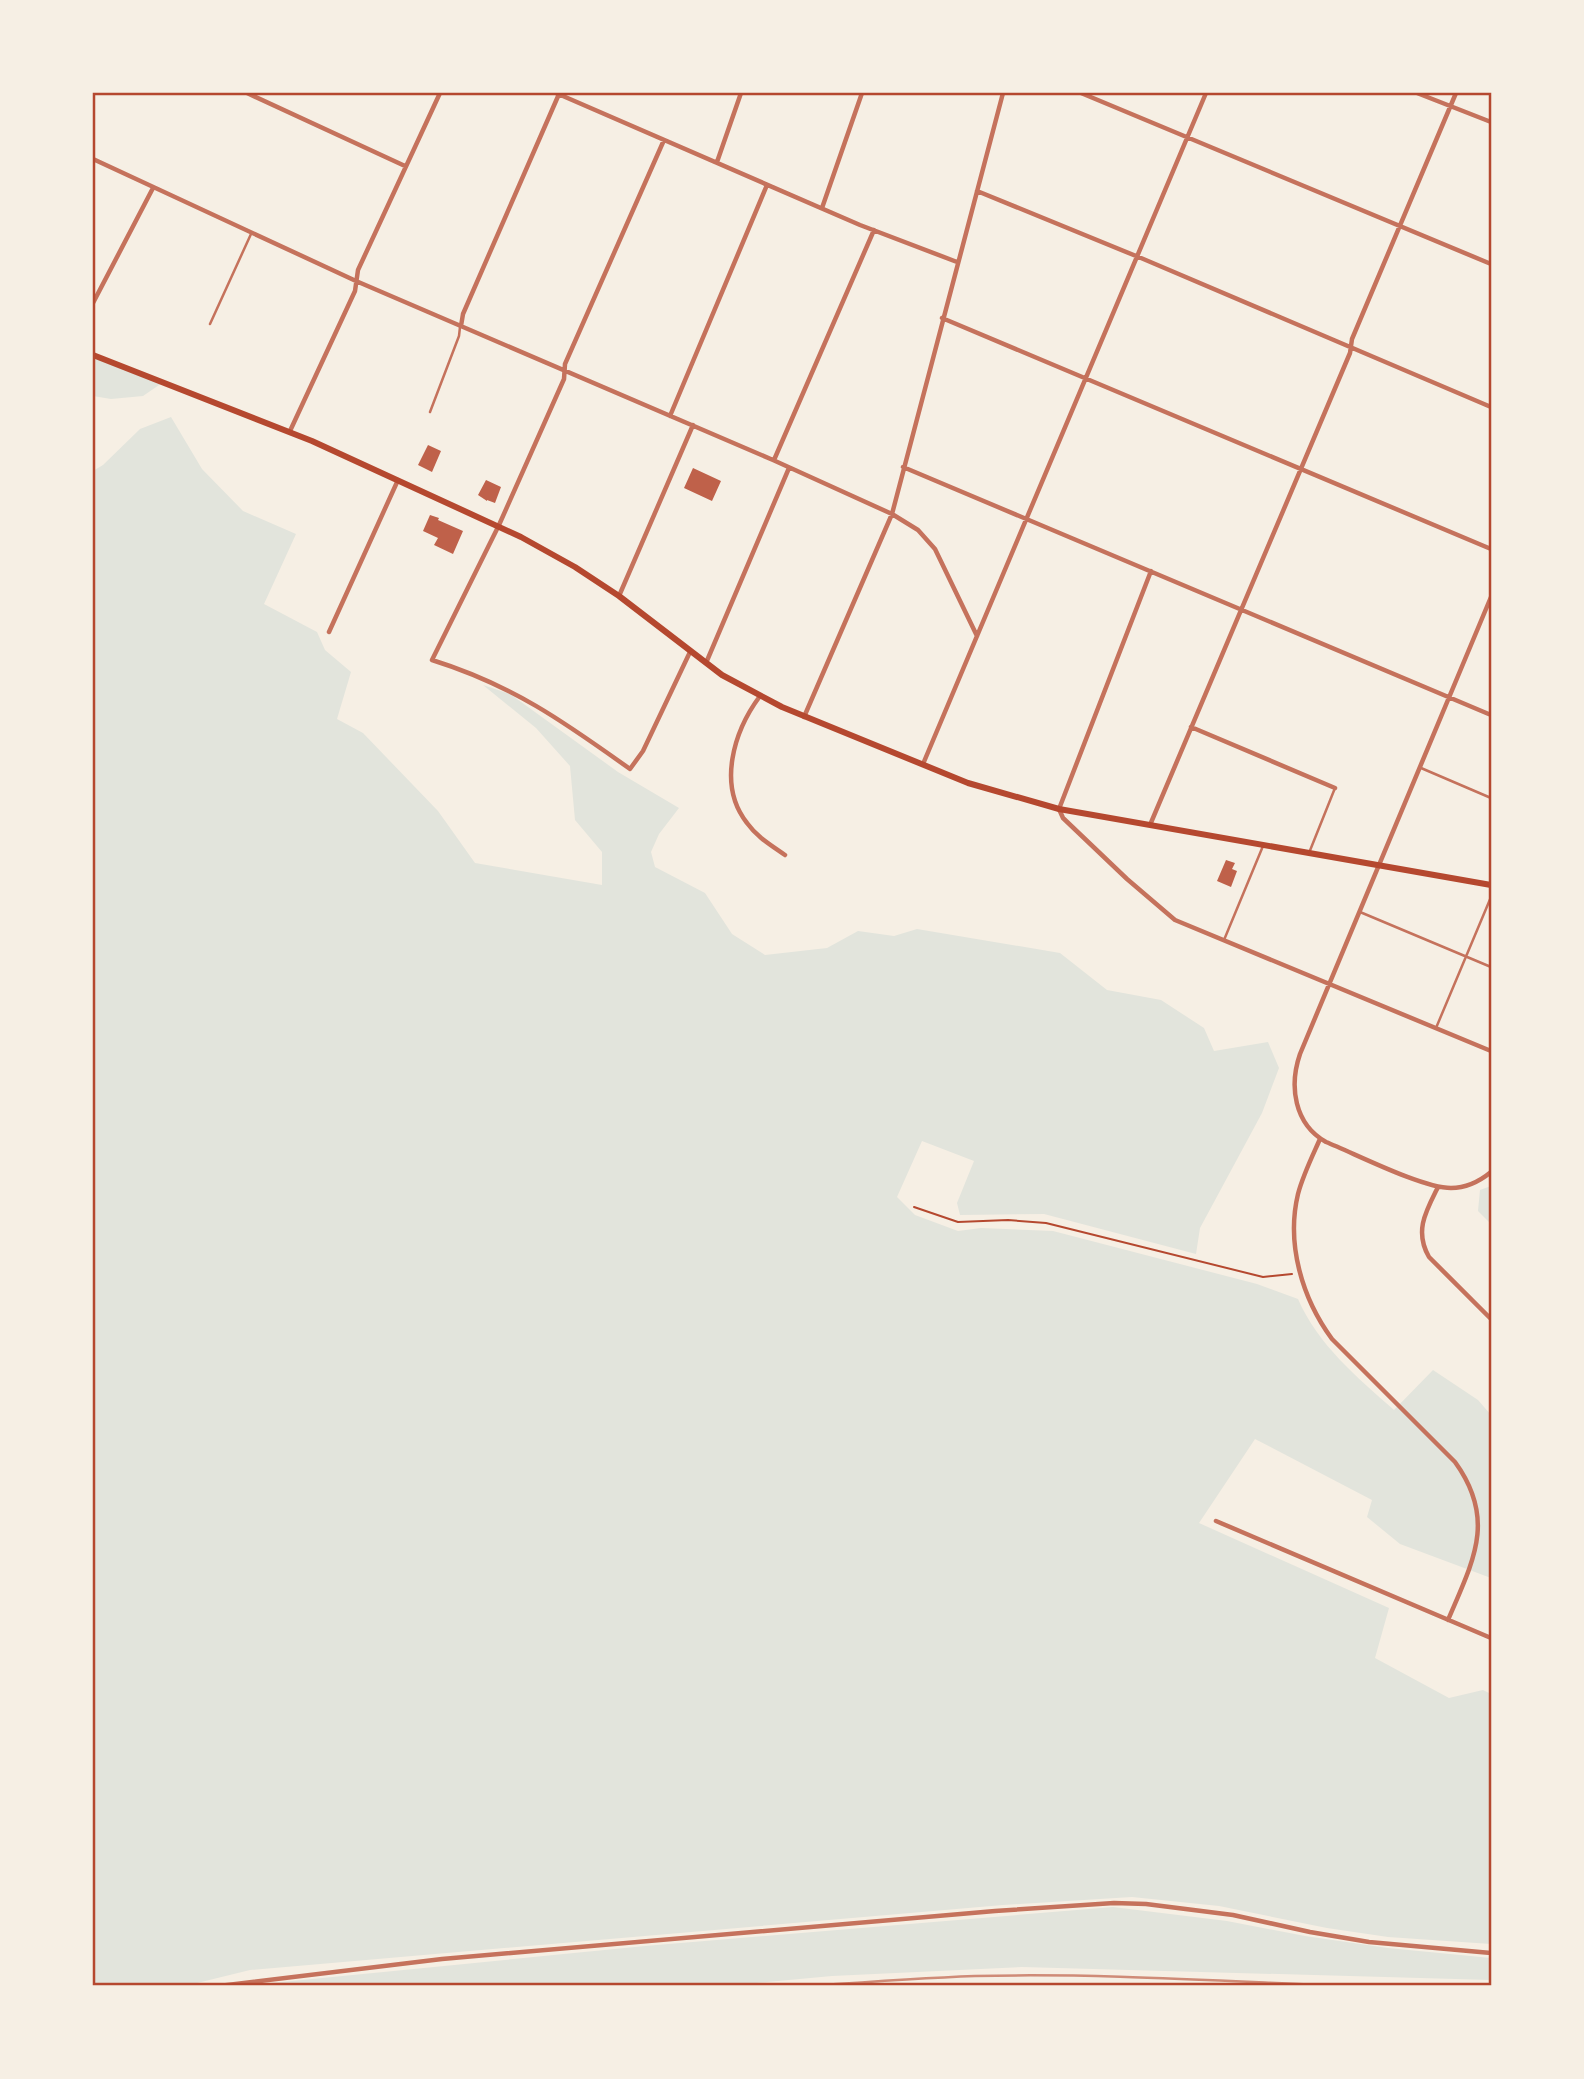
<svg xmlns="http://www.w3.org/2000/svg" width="1584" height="2079" font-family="Signika,sans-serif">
	<rect width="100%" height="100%" fill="#f6efe4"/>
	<path fill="#e2e4dc" d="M93,355L162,383L143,396L111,399L93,396Z
		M171,417L202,469L243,511L296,534L264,604L317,632L325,650L351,672L337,719L363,733L438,811L475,863L602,885V852L575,820L570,766L536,728L483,685L510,694L618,772L679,808L659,834L651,852L655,867L705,893L732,934L765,955L827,948L858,931L894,936L917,929L1060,953L1107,990L1161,1000L1204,1028L1214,1051L1268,1042L1279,1068L1262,1113L1200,1228L1196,1254L1044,1214L960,1215L957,1203L974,1161L922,1141L897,1197L915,1215L958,1231L981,1228L1053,1231L1257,1284L1298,1299C1318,1345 1357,1377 1394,1410L1433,1370L1478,1400L1491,1415V1578L1400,1544L1367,1517L1372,1500L1255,1439L1199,1523L1389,1608L1375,1658L1449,1698L1483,1690L1491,1694V1944L1388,1937L1327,1928L1219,1906L1132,1897L1003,1905L250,1970L185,1986H93V471L103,465L140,429Z
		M1491,1186V1224L1478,1211L1480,1190Z
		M1113,1907L1227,1921L1305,1936L1388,1948L1491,1958V1980L1022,1967L832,1976L725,1986H242L645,1946Z"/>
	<path fill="#bf614a" d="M428,445L441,451L432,472L418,465Z
		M693,468L721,481L712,501L684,488Z
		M486,480L501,487L495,503L487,500V501L478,495Z
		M430,515L439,518L438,520L463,531L453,554L434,545L438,538L423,531Z
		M1226,860L1235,863L1232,869L1237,871L1231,887L1217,881Z"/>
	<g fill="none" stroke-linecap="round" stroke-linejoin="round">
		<path stroke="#b5482f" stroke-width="2" d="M914,1207L958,1222L1008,1220L1046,1223L1263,1277L1292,1274"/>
		<path stroke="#c5725c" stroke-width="2.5" d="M210,324L251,234
			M430,412L459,336L460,327
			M1421,768L1491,798
			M1309,853L1335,788
			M1360,912L1491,967
			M1224,940L1263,846
			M1436,1028L1491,897"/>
		<path stroke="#c5725c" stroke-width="4.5" d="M247,93L405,166
			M556,93L860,225L957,262
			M1081,93L1491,264
			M1417,93L1491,122
			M664,140L565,364L564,379L499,525L432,660C512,685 563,721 630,769L643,751L690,652
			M93,159L356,281L773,460L892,514L918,530L935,549L977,636
			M717,162L741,93
			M977,191L1141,258L1491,407
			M822,208L862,93
			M93,303L153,188
			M942,318L1491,549
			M461,326L463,314L559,94
			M670,416L767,185
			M290,431L355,291L358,270L440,93
			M774,460L874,230
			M903,467L1491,715
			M1151,571L1059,809L1063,818L1127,879L1175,920L1491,1051
			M619,596L693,425
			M1491,597L1300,1054C1289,1086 1294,1124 1326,1142C1356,1154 1422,1188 1451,1188C1466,1188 1480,1181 1491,1172
			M329,632L398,480
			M706,663L789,468
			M760,696C734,731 717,785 747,823C757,837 771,845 785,855
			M804,717L892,514L1003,93
			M1191,727L1335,788
			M923,764L1206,93
			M1150,825L1350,353L1352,339L1456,93
			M1320,1139C1312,1157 1303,1175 1298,1194C1286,1244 1302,1298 1332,1339L1455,1462C1497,1520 1473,1561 1448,1620
			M1438,1187C1426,1211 1414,1231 1429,1257L1491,1319
			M1216,1521L1491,1638
			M219,1986L442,1959L995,1911L1114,1903L1146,1904L1233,1915L1310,1932L1369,1942L1491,1953"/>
		<path stroke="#b5482f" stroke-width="6" d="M93,355L312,441L521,537L575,567L619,596L722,675L782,707L968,783L1059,809L1491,885"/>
		<path stroke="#cf8b77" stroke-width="2.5" d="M810,1986C865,1982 920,1978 975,1976C1098,1973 1221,1981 1344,1986"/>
	</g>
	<rect width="1584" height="2079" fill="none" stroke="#f6efe4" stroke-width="189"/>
	<rect x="94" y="94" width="1396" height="1890" fill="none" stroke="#b5482f" stroke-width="2.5"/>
</svg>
